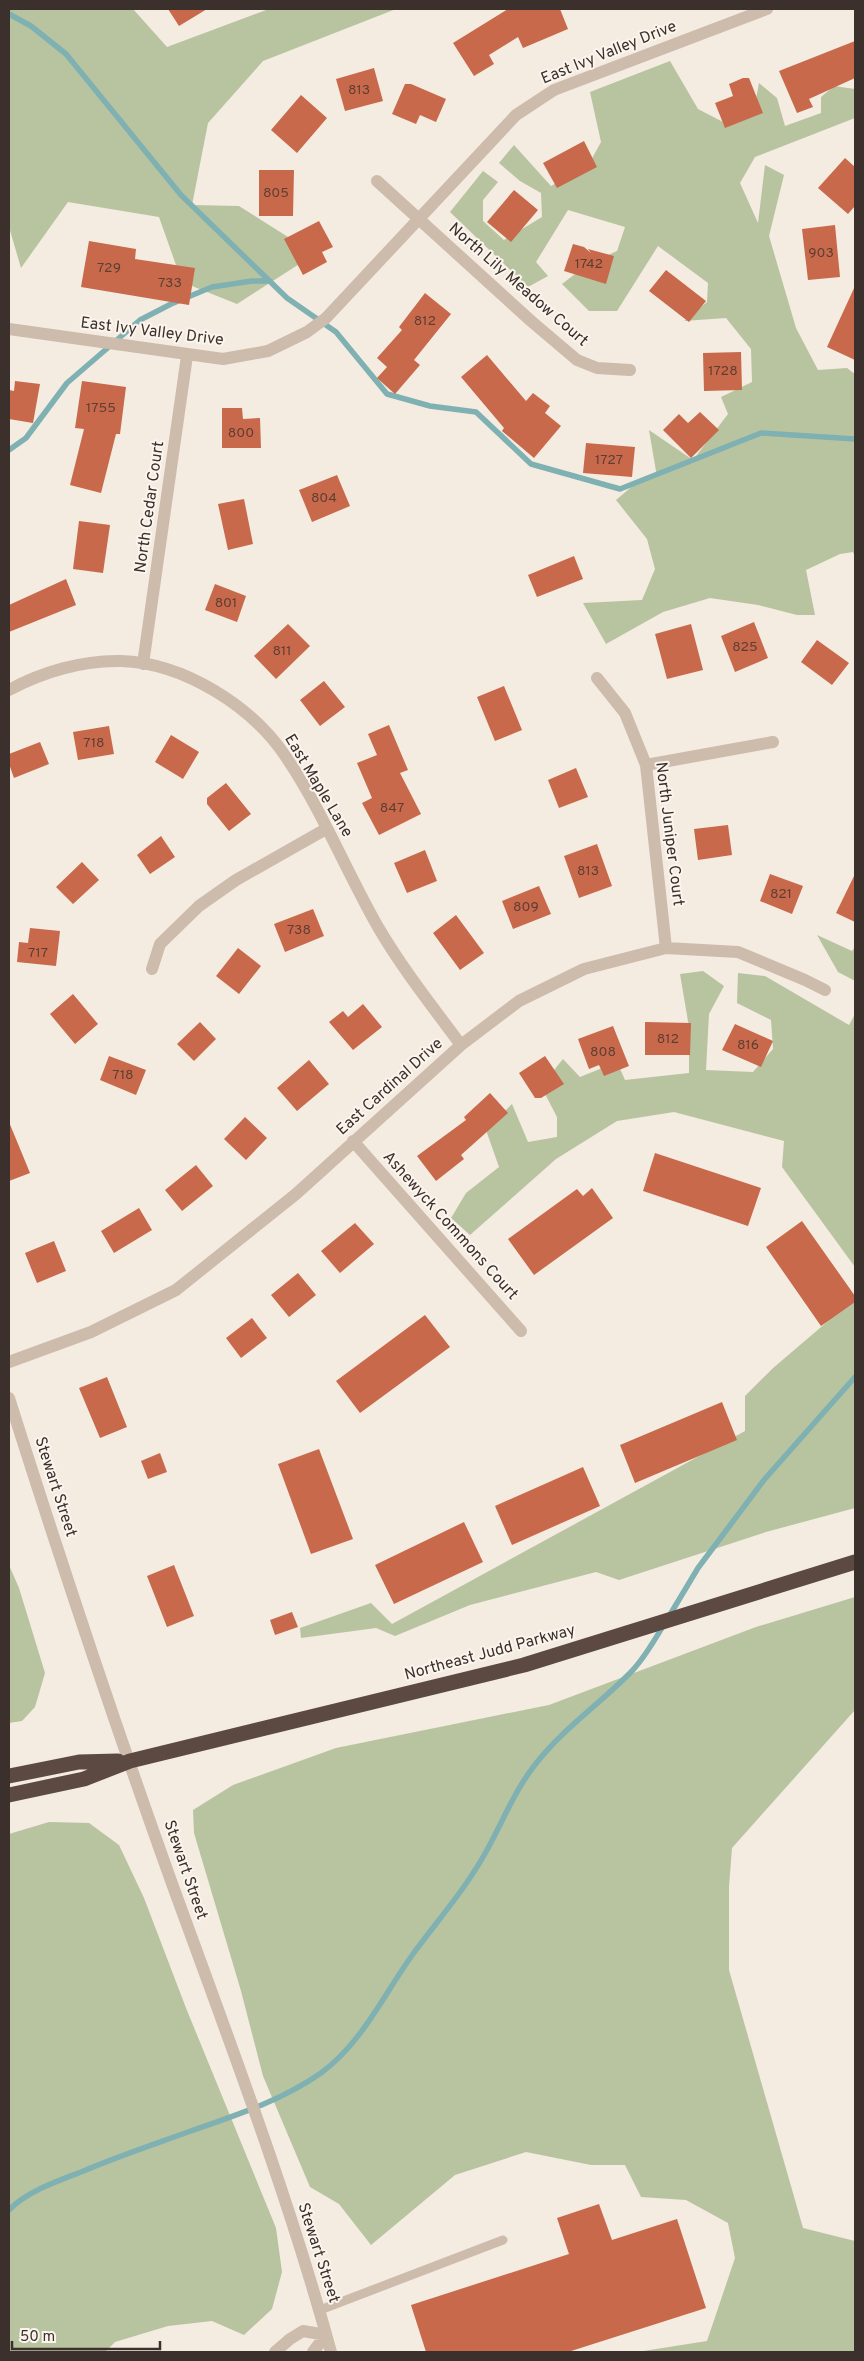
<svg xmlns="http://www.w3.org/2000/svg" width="864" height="2361" font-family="Overpass,sans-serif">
	<rect width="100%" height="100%" fill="#f4ebe1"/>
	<path fill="#b8c4a0" d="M9,9H133L167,47L269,9H396L263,61L208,123L192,205L239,206L315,254L237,304L182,282L159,217L68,202L21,268L9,227Z
		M670,61L698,109L725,123L753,115L759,83L777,98L785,126L821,113V97L834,86L855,89V118L755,157L740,183L758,223L765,165L784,175L769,236L796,328L818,370L847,368L855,374V557L853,552L840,554L806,570L815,615H797L758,605L710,598L663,612L606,644L583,603L642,600L655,569L647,539L616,500L635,484L657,477L649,430L693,460L728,414L721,397L752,382L751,349L726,318L684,321L707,302L708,283L658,246L617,311H589L562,284L588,264L617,251L625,227L568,210L536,262L548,276L528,287L450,212L483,171L498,182L483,200V221L504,240L542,217L541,193L520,181L499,163L514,145L551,186L589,164L601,142L590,92Z
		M817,935L852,951L855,947V981L838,972Z
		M703,971L724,986L709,1014L706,1070L753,1072L773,1049L771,1020L737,1003L738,973L765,976L849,1025L855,1014V1267L782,1167L784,1141L674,1112L617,1121L556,1159L470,1235L451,1218L466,1193L499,1167L486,1130L512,1104L528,1142L557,1137V1117L544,1092L550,1075L563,1059L580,1077L617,1062L625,1080L689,1073V1027L680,974Z
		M855,1298V1508L766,1532L619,1580L596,1572L470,1605L395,1636L376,1628L301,1638L300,1628L371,1603L392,1624L745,1431V1396L772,1369Z
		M9,1565L19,1588L45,1673L35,1707L22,1721L9,1723Z
		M855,1597V1710L732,1848L729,1887V1970L803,2228L855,2241V2352H637L707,2341L735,2258L728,2223L686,2200L641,2197L625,2165H591L526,2152L455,2175L371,2245L339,2204L310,2187L263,2076L241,1991L194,1833L193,1810L233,1785L336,1748L549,1705L756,1627Z
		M49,1822L89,1823L119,1845L144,1898L186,2008L276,2228L282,2272L272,2309L244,2335L212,2321L168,2326L115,2342L105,2352H9V1834Z"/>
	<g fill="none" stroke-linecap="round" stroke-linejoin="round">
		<path stroke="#7fb0b2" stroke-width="5.5" d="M9,14L31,26L66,54L181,195L287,298L336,332L387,394L430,406L476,412L531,464L620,489L761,433L855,439
			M9,450L26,438L67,383L140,320L171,304L212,287L252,281H270
			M668,1618L698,1568L764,1480L855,1377
			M9,2210C26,2192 57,2181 81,2172C116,2157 152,2145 188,2132C234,2116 281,2101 321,2073C362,2043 384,1994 413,1954C438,1920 467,1887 487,1850C503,1821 514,1792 534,1766C562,1729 600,1704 632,1671C645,1657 654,1641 663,1626"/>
	</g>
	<path fill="#c8694b" d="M168,9H207L179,26Z
		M508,9H560L568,29L523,48L518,37L489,55L494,64L474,76L453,43Z
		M855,41V78L809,99L813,107L797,113L779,71Z
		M374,68L383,101L345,111L336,79Z
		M743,78H749L763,113L725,128L715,103L733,96L729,84Z
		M405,84H411L446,99L436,122L420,115L416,124L392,114Z
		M301,95L327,118L297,153L271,130Z
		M584,141L597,167L557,188L543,163Z
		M845,158L855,167V206L848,214L818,188Z
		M259,170H294L293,216H259Z
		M514,190L538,210L511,242L487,222Z
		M319,221L333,247L322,252L327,262L303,275L284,239Z
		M835,225L840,277L808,280L802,229Z
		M89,241L136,249L135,259L195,268L189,305L81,287Z
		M573,244L584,247L591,253L588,249L614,256L606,284L564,271Z
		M666,270L706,301L689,322L649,291Z
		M855,286V360L827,347Z
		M425,293L451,314L414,360L420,365L395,394L377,378L387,367L377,358L402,330L399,327Z
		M741,352L742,390L704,391L703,353Z
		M487,355L526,401L533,393L550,406L545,413L561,426L534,458L502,431L504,428L461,377Z
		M15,381L40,384L33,423L9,419V390L14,391Z
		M82,381L126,387L120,434H116L101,493L70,485L84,429L75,428Z
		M222,408H242L243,419L260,418L261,448H222Z
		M700,412L719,430L691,458L663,430L679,414L688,423Z
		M586,443L635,447L632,477L583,473Z
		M337,475L350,506L312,522L299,490Z
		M244,499L253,544L228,550L218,504Z
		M79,521L110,525L103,573L73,569Z
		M574,556L583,579L537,597L528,575Z
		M66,579L76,605L9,632V605Z
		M215,584L246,596L237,622L205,610Z
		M754,622L768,658L735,672L721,636Z
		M288,624L310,646L276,679L254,656Z
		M691,624L703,670L667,679L655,634Z
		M817,640L849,663L832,685L801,662Z
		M324,681L345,707L320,726L300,700Z
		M504,686L522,730L495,741L477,697Z
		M389,725L408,770L400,773L421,814L379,835L362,803L372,798L357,763L377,755L368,734Z
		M109,726L114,754L78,760L73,732Z
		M171,735L199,752L183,779L155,762Z
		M40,742L49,764L14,778L9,764V754Z
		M576,768L588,797L559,808L548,780Z
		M226,783L251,814L229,831L207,804V798Z
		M728,825L732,855L698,860L694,829Z
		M161,836L175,857L150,874L137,855Z
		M597,844L612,886L579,898L564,856Z
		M425,850L437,881L407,893L394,863Z
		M82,862L99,880L73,904L56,887Z
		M770,874L803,886L792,914L760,901Z
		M855,874V922L836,913Z
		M539,886L551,914L513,929L502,901Z
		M313,909L324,936L285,952L274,924Z
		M456,915L484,953L460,970L433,933Z
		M30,928L60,931L56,966L17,962L19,942L28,943Z
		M238,948L261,966L239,994L216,976Z
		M73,994L98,1024L75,1044L50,1014Z
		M363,1004L382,1027L353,1050L329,1022L343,1011L348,1017Z
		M200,1022L216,1039L194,1061L177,1044Z
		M645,1022L691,1023L690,1055H645Z
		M735,1024L773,1041L761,1067L722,1050Z
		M613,1026L629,1066L604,1076L599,1065L589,1069L578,1039Z
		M109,1056L146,1070L136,1095L100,1080Z
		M545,1056L564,1084L541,1098H535L519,1073Z
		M309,1060L329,1084L297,1111L277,1088Z
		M490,1093L508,1113L461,1155L464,1159L436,1181L417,1156L466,1120L464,1117Z
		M245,1117L267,1138L246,1160L224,1139Z
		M9,1122L30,1173L9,1181Z
		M655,1153L761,1188L748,1226L643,1191Z
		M196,1165L213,1186L182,1211L165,1190Z
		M592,1188L613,1218L534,1275L508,1239L577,1189L583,1196Z
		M139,1208L152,1230L114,1253L101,1231Z
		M802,1221L855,1296V1302L821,1326L766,1247Z
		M355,1223L374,1244L340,1273L321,1251Z
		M54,1241L66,1271L37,1283L25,1253Z
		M298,1273L316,1295L289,1317L271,1295Z
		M425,1315L450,1347L360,1413L336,1381Z
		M252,1318L267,1338L241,1358L226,1338Z
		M107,1377L127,1427L100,1438L79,1388Z
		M722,1402L737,1440L635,1483L620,1445Z
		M319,1449L353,1539L311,1554L278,1464Z
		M160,1453L167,1472L148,1479L141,1461Z
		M583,1467L600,1506L512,1545L495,1506Z
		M464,1522L483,1562L394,1604L375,1565Z
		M174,1565L194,1616L167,1627L147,1576Z
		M292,1612L298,1627L275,1635L270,1620Z
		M599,2204L612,2240L677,2219L706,2308L568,2352H426L411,2305L569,2254L557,2218Z"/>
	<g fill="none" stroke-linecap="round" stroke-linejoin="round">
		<path stroke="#cdbbac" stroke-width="9" d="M320,2310L503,2240"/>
		<path stroke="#cdbbac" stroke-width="12" d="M377,181L531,321L577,360L597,368L630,370
			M9,329L223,359L268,351L307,332L326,318L516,115L554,90L767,9
			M143,664L187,356
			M597,678L625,713L646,765L666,948
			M9,690C42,672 83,660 121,661C184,663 252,706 286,757C322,810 346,871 378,927C402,968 432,1006 461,1045
			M646,765L773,742
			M152,969L160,944L199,906L236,880L326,829
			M353,1141L521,1331
			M9,1362L91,1332L176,1290L296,1194L461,1045L519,1001L584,969L666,948L738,952L805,980L825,990
			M9,1398C60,1559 113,1719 170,1878C227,2035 287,2191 331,2352
			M275,2352L290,2339L303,2331L326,2335L313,2352"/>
		<path stroke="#5c4a42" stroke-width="15" d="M9,1776L79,1762L118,1761
			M9,1795L84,1779L130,1761L524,1665L855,1562"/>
	</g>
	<g text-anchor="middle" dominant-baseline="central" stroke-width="4" stroke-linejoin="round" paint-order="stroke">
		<g font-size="14" fill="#5e3e33">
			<text x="359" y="90">813</text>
			<text x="276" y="193">805</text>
			<text x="821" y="253">903</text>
			<text x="589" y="264">1742</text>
			<text x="109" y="268">729</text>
			<text x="170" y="283">733</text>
			<text x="425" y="321">812</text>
			<text x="723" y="371">1728</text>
			<text x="101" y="408">1755</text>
			<text x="241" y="433">800</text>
			<text x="609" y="460">1727</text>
			<text x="324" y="498">804</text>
			<text x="226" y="603">801</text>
			<text x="745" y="647">825</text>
			<text x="282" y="651">811</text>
			<text x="94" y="743">718</text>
			<text x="392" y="808">847</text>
			<text x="588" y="871">813</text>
			<text x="781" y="894">821</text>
			<text x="526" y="907">809</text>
			<text x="299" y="930">738</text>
			<text x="38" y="953">717</text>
			<text x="668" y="1039">812</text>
			<text x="748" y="1045">816</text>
			<text x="603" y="1052">808</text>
			<text x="123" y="1075">718</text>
		</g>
		<g font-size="16" fill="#3b302b" stroke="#fbf5ee">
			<text transform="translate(609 53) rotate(-22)">East Ivy Valley Drive</text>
			<text transform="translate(518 285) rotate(41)">North Lily Meadow Court</text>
			<text transform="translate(152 332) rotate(7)">East Ivy Valley Drive</text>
			<text transform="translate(150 507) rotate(-82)">North Cedar Court</text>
			<text transform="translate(318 786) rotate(59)">East Maple Lane</text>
			<text transform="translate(669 834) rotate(83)">North Juniper Court</text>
			<text transform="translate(390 1087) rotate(-42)">East Cardinal Drive</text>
			<text transform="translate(450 1226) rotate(48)">Ashewyck Commons Court</text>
			<text transform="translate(55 1487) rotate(72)">Stewart Street</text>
			<text transform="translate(490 1653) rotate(-15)">Northeast Judd Parkway</text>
			<text transform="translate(185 1870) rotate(71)">Stewart Street</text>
			<text transform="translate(318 2253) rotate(72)">Stewart Street</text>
		</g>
	</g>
	<rect width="864" height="2361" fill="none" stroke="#3b302b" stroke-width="20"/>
	<path d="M12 2341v8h148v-8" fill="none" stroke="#3b302b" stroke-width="2.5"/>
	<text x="20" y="2341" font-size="15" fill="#3b302b" stroke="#fbf5ee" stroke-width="4" paint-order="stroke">50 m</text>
</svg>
